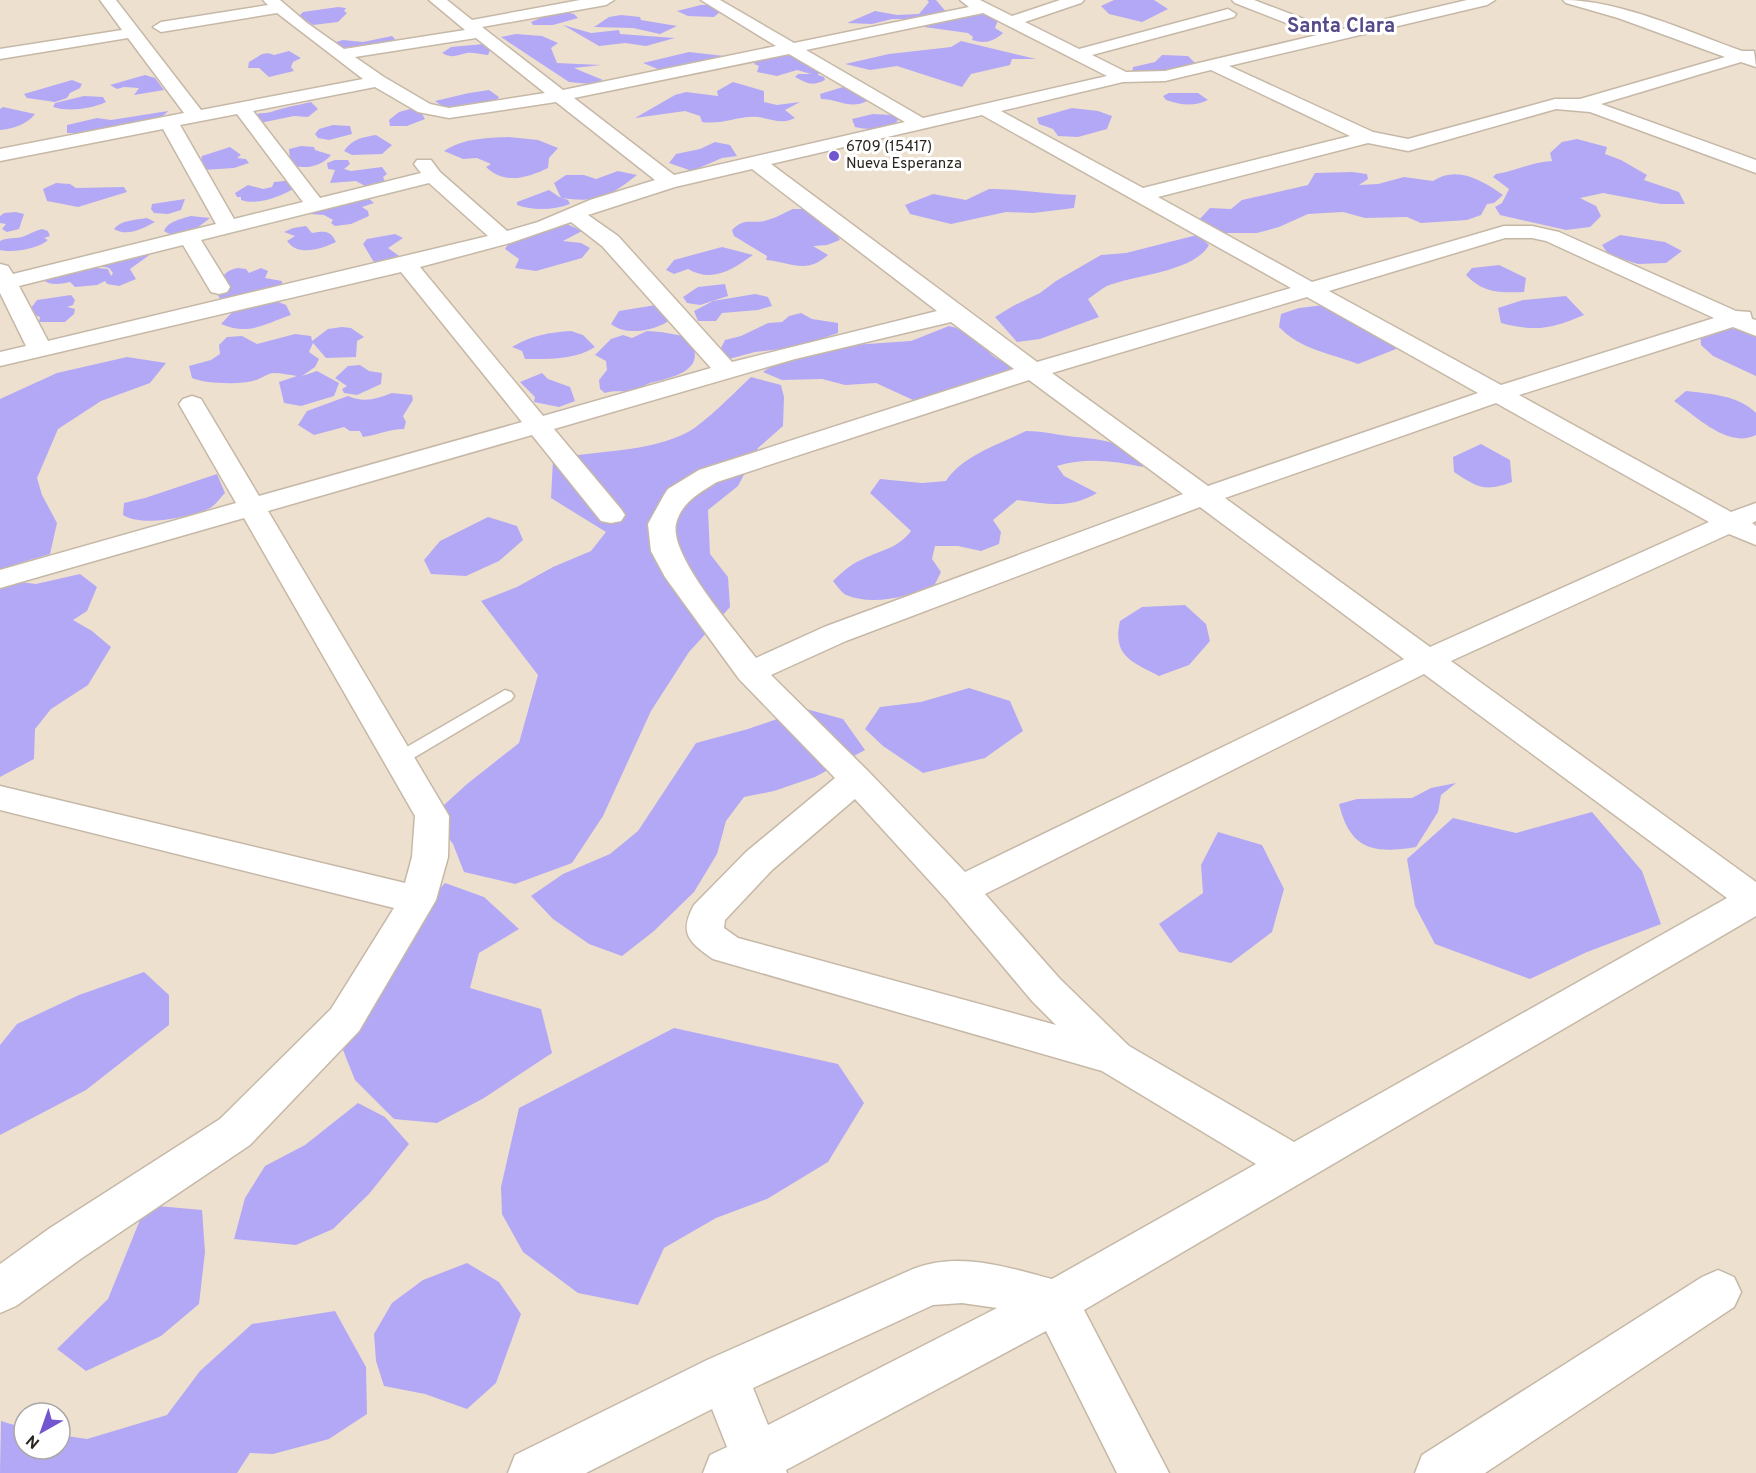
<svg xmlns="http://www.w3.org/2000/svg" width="1756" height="1473" font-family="Overpass,sans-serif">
	<rect width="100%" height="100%" fill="#eee0cf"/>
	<path fill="#b3a8f5" d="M927,0H936L947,13L919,19H892L872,24L847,23L875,11L897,15L919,14L929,2Z
		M1114,0H1154L1168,9L1142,22L1109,14L1101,6Z
		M701,5H709L721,11L714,17L688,16L677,11Z
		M338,7L346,8L344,11L347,13L338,22L313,25L299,16L303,12Z
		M565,12L574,14L578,18L553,25H533L531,22L550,14Z
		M984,12L998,20L995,28L1003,33C993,42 984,44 972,40L973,37L968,33L924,27L927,23Z
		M621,15L640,17L641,20L677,26L660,34L633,28L594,27L609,17Z
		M563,25L591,33L619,30L620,34L675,38L646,46L625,43L599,46Z
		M516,34L542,36L558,43L551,48L557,63L601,65L574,68L603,80L590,84L569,82L501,37Z
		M392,36L395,39L393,42H387L385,46L341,50L336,45V42L343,40L363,42Z
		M961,41L1036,59H1012L1010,65L971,74L962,87L897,66L870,70L845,64L889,54L951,47Z
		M484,44L492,46L488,55C482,55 473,52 467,53C457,55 453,59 442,53L451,47Z
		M289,51L301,58L293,62L291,67L294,71L269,77L259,68H248L249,62C259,57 263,50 274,55Z
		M689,52L724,56L660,70L643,63Z
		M781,54L802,58L821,69L818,75L824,77L825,80C811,87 807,83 795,77L798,74H811L797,70L777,76L757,72L759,66L754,64L756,61Z
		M1162,55L1188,56L1197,65L1169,71L1132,75L1133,67L1155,62Z
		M145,75L155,78L164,90L134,95L139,88L124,87L117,89L110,85Z
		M72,80L82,84L80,88L70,93L67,98L55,102L27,98L24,94Z
		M733,82L764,91V102L777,105L800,102L785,110L795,118C781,125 773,119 758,117C740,115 723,125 702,122L700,116L685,111L635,118L675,95L686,92L718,96L717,91Z
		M843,87L852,88L867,97V101C850,110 838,99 821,99L820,94Z
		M489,90L499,97L495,103L446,109L435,101L469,93Z
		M1169,93H1198L1208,100C1194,107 1180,105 1166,100L1163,96Z
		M84,96L103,97L106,102C91,109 68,112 53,107L55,103Z
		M311,102L318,109L308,117L294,116L260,123L252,116C259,112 264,114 271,112C285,107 298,105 311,102Z
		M3,107L35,114C28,124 12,129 0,130V109Z
		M1072,108L1098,111L1112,116L1107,129L1078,137L1058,136L1053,129L1039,124L1037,118Z
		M410,109H419L425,119L407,126H390L389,120L399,112Z
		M168,111C157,128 88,134 67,133V125L97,118L111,120Z
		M873,114L894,115L899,119C891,131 868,130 855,127L852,119Z
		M333,125L350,126L352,134L329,140L318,138L315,134L319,129Z
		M376,135L392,145L382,154L352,155L344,151C352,139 363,137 376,135Z
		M509,137L538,140L558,148L549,158L548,168C527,178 505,185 486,167L491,164L477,158L463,159L444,151C464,138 486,138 509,137Z
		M1577,139L1607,147L1605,154L1621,160L1647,175L1644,180L1679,192L1685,204H1661L1603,193L1580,198L1596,206L1601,216L1590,227L1566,230L1500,215L1495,207L1502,203L1509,189L1493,177L1496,174C1516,171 1531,162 1552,161L1550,153L1562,142Z
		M715,142L730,145L737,156L722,158L692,171L669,163L676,154L700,149Z
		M301,146L314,147L315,150L331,155C322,166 307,169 293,166L290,160L289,149Z
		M230,147L241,155L237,158L246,159L249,163L234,168L203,170L200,165L202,156Z
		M335,160H348L350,164L344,169L351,171L382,167L387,174L383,177L386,184L367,187L356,181L330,183L335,170L328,169L327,163Z
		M618,171L637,175C609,197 598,203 562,198L568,200L570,204C554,210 533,211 517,205V202L549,190L561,198L554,183L566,175H584L596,179Z
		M1352,172L1367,174L1368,179L1359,185L1378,184L1404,177L1433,181C1457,165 1483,181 1503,195L1494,203L1487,204L1481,215L1467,220L1421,223L1407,217L1365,218L1343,212L1308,214L1279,227L1257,233H1218L1198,221L1210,208L1231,209L1242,200L1308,185L1315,173Z
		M295,180L297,187C281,196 259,206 241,200V197H237L235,193L248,185L263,189L272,187L274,182Z
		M56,183L70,184L76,188L124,187L127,192L78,207L47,201L43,189Z
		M989,189C1018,189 1046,194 1076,195L1074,208L1033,213L1006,212L951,224L910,214L905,205L933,194L966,200Z
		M368,198L374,203L362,207L368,211L369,216L351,224L335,226L331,223L333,220L324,215L310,214L311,210Z
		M185,199L181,210L168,214L154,213L151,209L152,204Z
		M793,209H810L836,233L840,240L827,245L813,246L828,255C805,275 792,262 766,260L767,256L734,236L732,230C745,217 749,224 764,221C774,219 784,213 793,209Z
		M16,212L24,214L19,229L7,232L2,229L6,224L0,223V216L4,213Z
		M191,216L210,218C196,229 182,242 164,231C168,221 181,219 191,216Z
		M147,218L155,222C142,229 127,237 114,229C121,220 135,220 147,218Z
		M567,224L582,231L563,241L581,243L590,248L582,258L536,271L515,268L519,259L505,249C512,235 551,229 567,224Z
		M306,226L312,233C325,231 330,230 336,242C321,249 298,257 287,241L295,236L284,232L293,228Z
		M42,229L48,231L50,236L44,238L48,240C38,249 13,253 0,250V241C8,237 14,239 22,237C28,235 34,231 42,229Z
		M395,234L403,238L388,248L402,258L375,264L363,244L367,239Z
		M1197,235L1209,245C1194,272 1134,275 1107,286C1101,289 1094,295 1088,299L1099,317L1040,339L1017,342L995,317L1013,306L1040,293L1056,281L1101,255L1126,253Z
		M1620,235L1665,242L1682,251L1666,263L1638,264L1609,255L1602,245Z
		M722,247L753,255C732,270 712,283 688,269L674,274L666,270L674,260Z
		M155,251L130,269L136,279L119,286L107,284L105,281L97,285L75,287L70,282C60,284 52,286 43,280C62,266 85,266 108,269L111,276L113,273L109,268L94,265Z
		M1499,265L1526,278L1524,292C1500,293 1483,293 1466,275L1472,268Z
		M238,268L246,269L249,273L261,268L268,271L265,278L282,281V286L221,301L216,291C221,278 223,271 238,268Z
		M725,284L728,296L700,305L687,303L683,297L698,287Z
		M755,294L768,297L772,306L758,310L722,313L716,321H698L694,311L713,301Z
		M71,295L75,300L73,305L67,307L75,309L74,314L65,322H39L40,317L28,312L37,300Z
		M1566,296L1584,315C1551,329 1536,332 1501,323L1498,308L1523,300Z
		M276,301L286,305L291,315C264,324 249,336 221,324L237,307Z
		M656,305L668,315L667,322C652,331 626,336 611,324L619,311Z
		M1324,305L1389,336L1396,349L1358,364C1330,353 1301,350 1279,327L1281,314L1299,308Z
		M801,313L812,319L838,323V333L797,347L755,352L729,359L718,354L725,340L741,336L768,323L782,322L789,316Z
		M949,326C968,330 978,342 992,355C1001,363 1006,359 1014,372L1008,380H976L959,390L913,400L876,383L845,385L822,379L782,380L763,372C777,363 806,348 822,354L838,346L911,341Z
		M342,327L351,328L364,337L357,341L356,357L326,358L313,343L309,352L319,359L315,367L302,376L317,371L339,383L334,396L301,406L284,403L279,382L297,376C290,375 281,373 274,373C268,373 262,378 256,380C241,385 206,384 192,378L189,366L211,360L220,354L219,345L227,337L242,336L257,344L295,334L311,336L312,341L328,329Z
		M1700,329H1742L1756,334V376L1713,356L1701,345Z
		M571,331L583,335L595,347C575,360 548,359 525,359L522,351L512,347C530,336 550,332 571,331Z
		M647,331L661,332L689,337C709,371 674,377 650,383C644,385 639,390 633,391C623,392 614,390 605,393L600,389L599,380L607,370L606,361L595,355L611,339L623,335L632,338Z
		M127,357L166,363L150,383L101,401L58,429L37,478L42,495L57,523L50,554L0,569V399L57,373Z
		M360,365L369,371L382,373L381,384L357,395L344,393L342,389L347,386L335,378L348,366Z
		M542,373L548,379L570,387L575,401L559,407L534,402L535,397L520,382Z
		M751,377L781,385L784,397L783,426L758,448L738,486L708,510L710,554L728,577L730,607L689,652L651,711L603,816L572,863L515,884L464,872L453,844L432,816L467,784L519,743L538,675L481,601L517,587L553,567L591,551L606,532L551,498L553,459C597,450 648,453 688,432C706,422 735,392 751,377Z
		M1686,391C1711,394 1738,395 1756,413V435C1728,449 1696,416 1674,401Z
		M392,393L412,395L413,400L403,416L406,422L404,429C389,429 378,435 363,437L360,431H350L344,427L314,435L298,425L307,411L348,396C364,403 376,399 392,393Z
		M1026,431C1041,431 1053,434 1068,436C1096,440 1128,438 1143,467C1114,461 1086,457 1057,466L1064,476L1097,493C1069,509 1049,504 1017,500L993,520L1001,532L999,544L981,551L958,546H935L932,559L941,572L934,586C909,597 872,606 846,595C841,592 837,586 833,581C842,572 851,564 863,559C883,549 897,549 911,531L870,493L880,479L922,483L946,481C962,456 1000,444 1026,431Z
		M1481,444L1510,460L1512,482C1485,492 1478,488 1454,472L1453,457Z
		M217,474L225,493C220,498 214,507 208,509C186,518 143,527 123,515L124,503L145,498Z
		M488,517L517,526L523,540L499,561L466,576L431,574L424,560L440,541Z
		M80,574L97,587L87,611L73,620L92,631L111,647L88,685L51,709L35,729L34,759L0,777V584L13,581L36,584Z
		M1185,605L1206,624L1210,641L1189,665L1159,676C1132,662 1112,656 1120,621L1142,607Z
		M969,688L1010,701L1023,731L985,758L923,773L883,746L865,729L880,707L921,702Z
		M806,709L843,719L865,750L815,777L774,791L744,797L726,821L717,854L694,892L654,931L622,956L589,944L553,919L531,896L563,874L610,854L638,831L696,743L748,729Z
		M1456,783L1441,795L1438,812L1416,847C1374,854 1350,850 1339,804L1357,799L1412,798L1431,788Z
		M1592,812L1642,871L1661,924L1587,952L1530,979L1435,944L1415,906L1407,859L1453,818L1516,833Z
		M1218,832L1262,845L1284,889L1272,932L1231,963L1179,952L1159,924L1203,893L1201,865Z
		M445,883L484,897L519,929L479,953L470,988L541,1009L552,1053L484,1098L437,1123L394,1119L355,1080L343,1050L382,993L400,931Z
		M144,972L169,995V1025L86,1090L0,1135V1045L17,1024L79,995Z
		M674,1028L838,1064L864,1103L828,1162L767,1199L716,1218L664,1248L638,1305L578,1293L523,1252L502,1214L501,1187L519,1108Z
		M358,1103L385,1117L409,1144L369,1194L333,1229L296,1245L234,1239L245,1198L265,1166L305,1145Z
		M146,1205L202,1210L205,1252L199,1304L161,1336L86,1371L57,1349L108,1299Z
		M467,1263L499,1282L521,1314L496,1383L467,1409L425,1394L384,1386L376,1361L374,1334L392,1303L423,1280Z
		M335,1311L366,1367L367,1414L329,1439L273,1454L250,1453L237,1473H0L1,1421L24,1428V1449H60V1435L87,1439L167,1415L200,1371L252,1324Z"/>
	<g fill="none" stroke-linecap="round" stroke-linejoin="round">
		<defs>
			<path id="lane" d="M505,690L511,692L514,696L511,700L405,763L399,765L393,763L390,759L393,755Z"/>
			<path id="street" d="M100,0H116L201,110L363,79L277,13L161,32L153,27L161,22L268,5L263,0H280L307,23L344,49L465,30L429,0H447L472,20L580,0H614L606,5L482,27L563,90L776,46L701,0H720L794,43L969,7L960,0H980L1012,16L1060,0H1084L1081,3L1025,22L1079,49L1228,9L1236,14L1234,17L1092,55L1126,72L1165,71L1317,35L1235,3L1232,0H1254L1335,31L1467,0H1495L1487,5L1229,66L1373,132L1408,139L1555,99H1580L1725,57L1618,18L1566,3L1563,0C1620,0 1688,32 1742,51H1754L1756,67L1741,62L1601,104L1756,160V173L1590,112L1556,109L1408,151L1368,143L1158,197L1312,282L1504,226H1532L1559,232L1736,311L1750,312L1752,319L1756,320V336L1733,327L1519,395L1731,512L1756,503V521L1752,523L1756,526V545L1729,534L1451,661L1756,882V916L1084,1310L1169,1473H1117L1046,1331L786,1470L787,1473H703L710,1455L727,1447L712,1409L586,1473H508L515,1455L707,1360L913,1269C959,1251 1006,1267 1052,1279L1256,1164L1102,1071L713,959C690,943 678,934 694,905L746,852L835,778L739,679L665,577L651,551L648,524L664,495L668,489L699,470L1014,369L951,322L795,359L554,429L621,509L625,515L621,521L611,523L601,521L532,435L268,511L449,816L448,857L436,900L359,1031L250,1145L82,1258L16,1306L0,1313V1264L50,1228L220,1119L331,1009L394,908L0,810V786L405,883L412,857L415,816L244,518L0,588V570L236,503L179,404L183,399L192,396L201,399L259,496L522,422L401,272L0,366V352L26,346L0,293V264L8,266L13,274L216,224L163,129L0,161V149L184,113L128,38L0,59V49L122,30ZM983,13L1107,76L923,118L806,50ZM476,38L545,93L449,108L430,104L384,77L355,57ZM789,54L905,122L674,175L574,98ZM1211,70L1350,136L1143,188L1001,111L1123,82L1165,81ZM375,87L418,112L449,118L556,102L655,180L590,200L538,222L507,231L440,172L431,160H417L414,164L421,173L320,198L253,111ZM237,114L303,202L234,219L180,125ZM982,115L1291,288L1037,362L771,164ZM752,169L937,311L732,362L618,236L588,215L675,187ZM429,183L488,236L48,341L19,286L183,245L211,292L219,294L227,292L230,287L201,240ZM571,222L602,246L711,368L543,416L420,267L510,243ZM1505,238H1532L1546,241L1714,318L1501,385L1329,291ZM1307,297L1478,393L1208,486L1052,373ZM1029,380L1183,494L824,627L756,658C735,630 669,556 676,524C681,502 701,492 717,482ZM1496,403L1709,522L1430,647L1225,498ZM1200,507L1404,659L965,872L868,771L771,675L846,641ZM1424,674L1727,898L1294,1142L1129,1046L1060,979L985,894ZM855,799L947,900L1032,1001L1056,1025L738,938L724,928L725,920L772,870ZM962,1303L997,1308L768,1425L753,1388L933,1305Z
				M1718,1270L1734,1277L1741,1292L1734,1307L1485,1473H1415L1422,1455L1702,1277Z"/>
		</defs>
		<use href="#lane" stroke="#c6b8a7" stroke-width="3"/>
		<use href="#street" stroke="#c6b8a7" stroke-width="3"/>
		<use href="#lane" fill="#fff" fill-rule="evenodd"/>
		<use href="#street" fill="#fff" fill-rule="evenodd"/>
	</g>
	<circle fill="#7255cf" stroke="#fff" stroke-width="2" cx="834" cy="156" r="6"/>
	<g text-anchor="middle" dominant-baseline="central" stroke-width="6" stroke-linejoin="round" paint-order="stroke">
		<g font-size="15" fill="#2a241e" stroke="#fff" text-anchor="start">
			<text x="846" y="147">6709 (15417)<tspan x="846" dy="17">Nueva Esperanza</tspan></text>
		</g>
		<g font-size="20" font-weight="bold" fill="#554a88" stroke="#fff">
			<text x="1341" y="27">Santa Clara</text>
		</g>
	</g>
	<g transform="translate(42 1431) rotate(220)"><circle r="28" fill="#ffffff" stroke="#aaa7a5" stroke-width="1.5"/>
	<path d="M0-4.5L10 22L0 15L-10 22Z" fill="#7255cf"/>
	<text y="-9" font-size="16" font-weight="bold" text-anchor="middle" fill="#2a241e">N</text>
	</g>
</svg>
